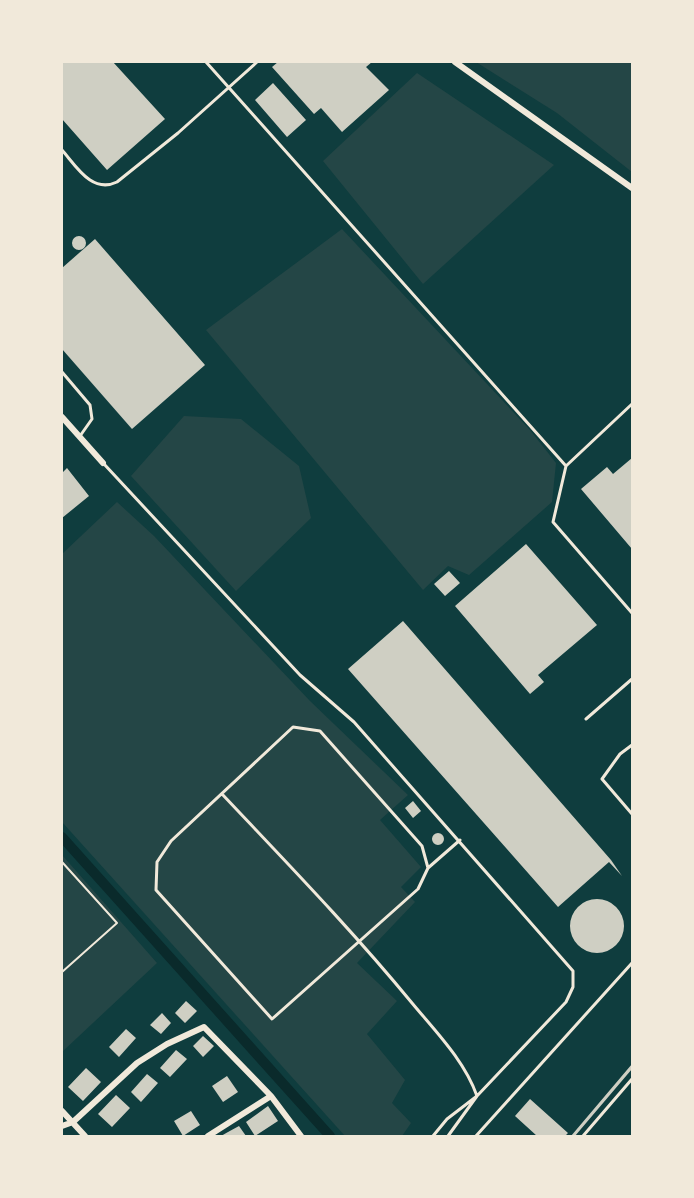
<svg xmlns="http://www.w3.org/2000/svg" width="694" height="1198" font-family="'Libre Baskerville',serif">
	<rect width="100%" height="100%" fill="#0f3d3e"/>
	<path fill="#244646" d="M476,62H632V172L557,113Z
		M417,73L554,165L423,284L323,161Z
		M342,229L530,430L556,463L552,502L469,575L448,566L423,590L206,330Z
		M184,416L241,419L299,466L311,518L236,591L131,476Z
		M117,502L154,536L310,701L408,795L380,820L421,867L401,887L415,902L357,963L397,1001L367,1034L405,1080L392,1103L411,1123L402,1136H345L62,822V554Z
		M62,855L157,963L62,1052Z"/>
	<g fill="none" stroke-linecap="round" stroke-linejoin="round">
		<path stroke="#0a2a2b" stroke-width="10" d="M62,837L330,1136"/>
	</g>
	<path fill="#cfcfc3" d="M63,62H113L165,119L107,170L62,119Z
		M278,62H372L366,67L389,90L342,132L321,108L314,114L272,67Z
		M273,83L306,120L287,137L255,100Z
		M72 243a7 7 0 1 1 14 0a7 7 0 1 1-14 0Z
		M95,239L205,365L132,429L62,349V268Z
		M632,458V549L581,489L607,467L613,474Z
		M67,468L89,496L62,518V473Z
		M526,544L597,625L538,675L544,682L530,694L455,606Z
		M449,571L460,583L445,596L434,584Z
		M403,621L611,860L622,876L609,862L558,907L348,669Z
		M413,801L421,811L413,818L405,808Z
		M432 839a6 6 0 1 1 12 0a6 6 0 1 1-12 0Z
		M570 926a27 27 0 1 1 54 0a27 27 0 1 1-54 0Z
		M186,1001L197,1011L185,1023L175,1013Z
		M162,1013L171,1023L161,1034L150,1025Z
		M126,1029L136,1038L119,1057L109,1047Z
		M203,1036L214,1046L203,1057L193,1046Z
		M176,1050L187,1059L170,1077L160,1068Z
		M632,1064V1069L575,1136H571Z
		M86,1068L101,1082L83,1101L68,1087Z
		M147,1074L158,1083L141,1102L131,1092Z
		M227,1076L238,1092L223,1102L212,1086Z
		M116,1095L130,1108L112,1127L98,1114Z
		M530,1099L568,1133L565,1136H537L515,1116Z
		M268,1106L278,1121L255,1136L246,1122Z
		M191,1111L200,1125L183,1136L174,1121Z
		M239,1126L246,1136H221L228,1132Z"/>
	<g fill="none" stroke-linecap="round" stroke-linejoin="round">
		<path stroke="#f1e9da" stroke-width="2" d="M62,862L117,923L62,972"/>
		<path stroke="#f1e9da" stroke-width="3" d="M206,62L566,466L553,522L632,613
			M62,150C76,166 92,194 117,182L178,133L257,62
			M62,372L90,405L92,419L80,436
			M104,464L300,675L354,722L573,971V987L566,1002L477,1096L448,1136
			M566,466L632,404
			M586,719L632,679
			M293,727L320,731L422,846L428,868L418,889L272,1019L156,890L157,862L171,841Z
			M632,745L620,754L602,779L632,814
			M222,794C287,863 352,930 412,1003C436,1032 464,1060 477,1096L447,1119L433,1136
			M428,868L460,840
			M476,1136L632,963
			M583,1136L632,1079"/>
		<path stroke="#f1e9da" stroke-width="6" d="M455,62L632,188
			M62,417L103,463
			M62,1111L85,1136
			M62,1126L73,1122L137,1063L167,1044L204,1027L271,1096L301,1136
			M208,1136L271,1096"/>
	</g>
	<rect width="694" height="1198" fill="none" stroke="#f1e9da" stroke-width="126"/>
</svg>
